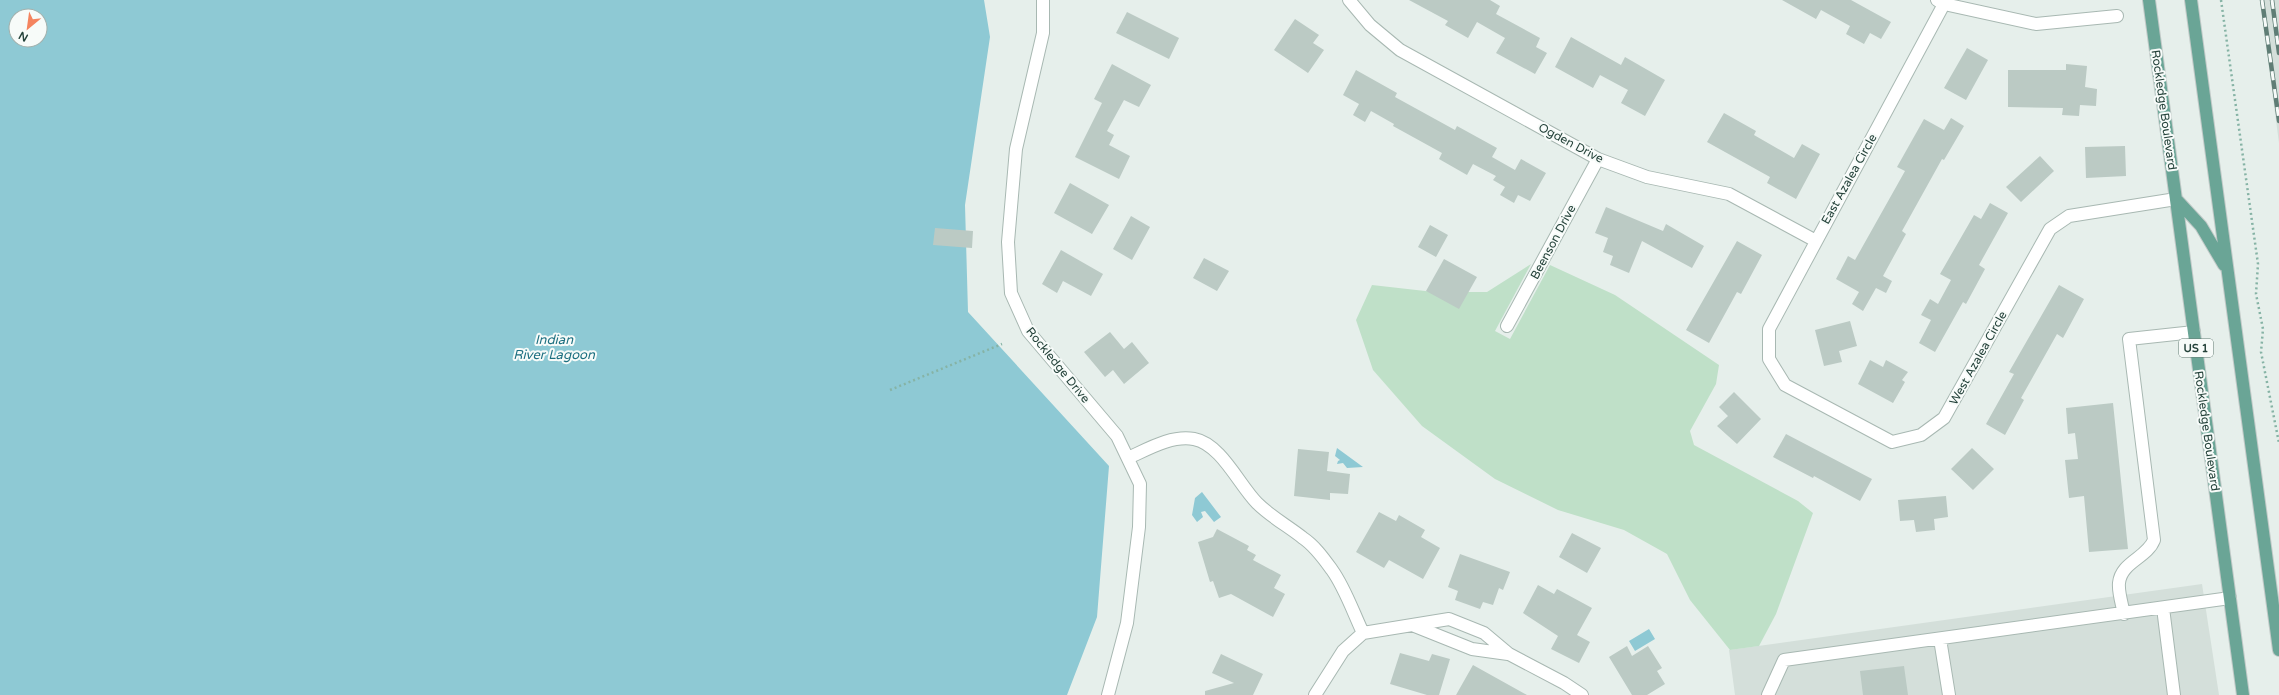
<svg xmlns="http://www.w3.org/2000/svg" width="2279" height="695" font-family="'Varela Round',sans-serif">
	<rect width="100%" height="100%" fill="#e6efeb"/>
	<path fill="#d4dfda" d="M2260,0H2279V143Z
		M2202,584L2219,695H1735L1729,650Z"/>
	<path fill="#bfe0c8" d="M1531,264L1495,331L1510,339L1550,265L1615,295L1719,365L1716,384L1690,431L1694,445L1798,501L1813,513L1776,614L1759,646L1730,650L1690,600L1667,554L1624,530L1558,510L1495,479L1422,426L1373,370L1356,320L1372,285L1434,292H1487Z"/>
	<path fill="#8ec9d4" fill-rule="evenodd" d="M0,0H984L990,37L965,205L968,312L1109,466L1097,617L1067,695H0ZM16,16H40V40H16Z
		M1337,448L1363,467L1347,468L1343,463L1337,464L1338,461L1340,460L1335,456Z
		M1202,492L1221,517L1214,522L1205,511L1201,512L1203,517L1197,522L1192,515L1195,498Z
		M1649,629L1655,639L1635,651L1629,641Z"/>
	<path fill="#bbcac4" d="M1409,0H1490L1500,6L1496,14L1540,38L1536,47L1547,53L1535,74L1496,53L1505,38L1477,22L1468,38L1445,25L1448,21Z
		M1782,0H1851L1891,22L1881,39L1870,33L1864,44L1846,34L1850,26L1821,10L1816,19Z
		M1127,12L1179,38L1169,59L1116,33Z
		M1295,19L1319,35L1313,43L1324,50L1308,73L1274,50Z
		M1571,37L1621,65L1625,57L1665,80L1645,116L1621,103L1628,90L1600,75L1593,88L1555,67Z
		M1967,48L1988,60L1966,100L1944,88Z
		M1112,64L1151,85L1139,107L1124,100L1107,131L1114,135L1109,145L1130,156L1119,179L1075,157L1102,103L1094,99Z
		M2066,64L2087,66L2085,87L2097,89L2096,106L2080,105L2079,116L2062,115L2063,108L2008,107V70H2066Z
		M1356,70L1397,93L1395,97L1455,130L1457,126L1497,148L1492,157L1515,170L1521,159L1546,173L1530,201L1518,195L1514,203L1500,195L1505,187L1493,180L1496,176L1473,164L1467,175L1439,159L1442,153L1393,126L1394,124L1371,111L1365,122L1353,115L1359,104L1343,95Z
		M1724,113L1756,131L1754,135L1794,158L1802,144L1820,154L1796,199L1767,183L1770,177L1707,142Z
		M1951,118L1964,126L1944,160L1942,159L1902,231L1906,234L1883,276L1892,281L1886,293L1876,288L1863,311L1852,304L1859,292L1836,279L1848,256L1855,260L1905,171L1897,167L1924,119L1944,130Z
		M2125,146L2126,176L2086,178L2085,147Z
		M2040,156L2054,171L2021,202L2006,187Z
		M1070,183L1109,205L1092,234L1054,213Z
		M1990,203L2008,213L1979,265L1985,269L1966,304L1963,302L1935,352L1919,343L1931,320L1921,315L1930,299L1938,304L1951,280L1940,274L1974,215L1981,219Z
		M1606,207L1663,231L1666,224L1704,246L1692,268L1642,241L1629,273L1610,265L1613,256L1603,252L1608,238L1595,233Z
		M1131,216L1150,227L1132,260L1113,249Z
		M1430,225L1448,235L1436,257L1418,247Z
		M935,228L973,231L972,248L933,245Z
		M1737,241L1762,255L1741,294L1737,292L1709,343L1686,330Z
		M1061,250L1103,274L1091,296L1063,281L1057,293L1042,284Z
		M1204,258L1229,271L1217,291L1193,278Z
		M1444,259L1477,277L1459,309L1426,291Z
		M2059,285L2084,299L2063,338L2057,334L2021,398L2024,400L2005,435L1986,424L2014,374L2009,372Z
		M1850,321L1857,346L1839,351L1842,362L1824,366L1815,330Z
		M1110,332L1124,349L1132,342L1149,363L1124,384L1113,370L1105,377L1084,352Z
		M1870,360L1883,367L1886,360L1908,372L1902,380L1905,382L1893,403L1858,384Z
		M1734,392L1761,419L1737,444L1717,426L1728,416L1719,407Z
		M2113,403L2128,549L2089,552L2084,496L2069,498L2065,460L2078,459L2075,433L2068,434L2066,408Z
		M1786,434L1872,479L1860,501L1814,476L1813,478L1773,457Z
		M1972,448L1994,469L1973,490L1951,469Z
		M1298,449L1329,452L1327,471L1350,474L1348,494L1330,493V500L1294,496Z
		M1946,496L1948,517L1934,519L1935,530L1916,532L1914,520L1900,521L1898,500Z
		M1379,512L1396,521L1399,515L1425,530L1421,537L1440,548L1423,579L1389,560L1384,568L1356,552Z
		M1217,529L1249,546L1247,550L1256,555L1253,560L1281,575L1274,588L1285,594L1273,617L1231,594L1219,598L1213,581L1210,582L1198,542L1213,537Z
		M1572,533L1601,548L1587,573L1559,557Z
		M1460,554L1510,572L1503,590L1499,588L1493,605L1483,602L1480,609L1455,600L1458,591L1448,587Z
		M1538,585L1554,594L1557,589L1592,608L1577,635L1590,642L1579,663L1551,649L1558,636L1523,613Z
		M1627,646L1632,656L1648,646L1662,668L1657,671L1665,684L1647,695H1632L1609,657Z
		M1400,653L1429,661L1432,654L1450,659L1439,695H1427L1390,684Z
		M1221,654L1263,674L1253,695H1205V691L1234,683L1212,673Z
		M1473,665L1527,695H1456Z
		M1904,666L1908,695H1863L1860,671Z"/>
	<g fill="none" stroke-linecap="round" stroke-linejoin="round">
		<defs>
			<path id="minor" d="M1043,0V33L1016,149L1008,242L1011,293L1028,331L1117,436L1140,484L1139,527L1127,623L1108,695
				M1349,0L1370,25L1400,50L1598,159L1647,177L1729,194L1816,241
				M1937,0L1944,4L2036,24L2117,16
				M1944,4L1769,329V359L1785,385L1892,442L1921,435L1944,418L2050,229L2069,216L2176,199
				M1507,326L1598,159
				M1128,458C1148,449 1171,435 1194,439C1221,444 1239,485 1257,503C1271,517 1288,526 1303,538C1315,546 1324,559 1332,570C1345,588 1353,612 1363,633
				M2163,608L2174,695
				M2124,614C2122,604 2118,592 2119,583C2121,562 2147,558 2154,540L2129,339L2194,332
				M1412,625L1472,649L1508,654
				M1363,633L1449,619L1484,633L1509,654L1564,683L1582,695
				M1940,639L1949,695
				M1315,695L1343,651L1363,633
				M1768,695L1784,660L2230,598"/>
			<path id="major" d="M2149,0L2243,695
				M2191,0L2279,650
				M2176,199L2201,226L2224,265"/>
		</defs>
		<use href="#minor" stroke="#a8b8b2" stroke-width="14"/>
		<use href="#major" stroke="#c2cac8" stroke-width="14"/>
		<path stroke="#86b3a5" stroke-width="2.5" stroke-dasharray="2 3" stroke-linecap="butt" d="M2221,0L2258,264L2256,294L2263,329L2261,352L2279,443
			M890,390L1002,344"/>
		<use href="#minor" stroke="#fff" stroke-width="12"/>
		<use href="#major" stroke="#6aa596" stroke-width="12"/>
		<defs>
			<path id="rail" d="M2262,0L2279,121
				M2272,0L2279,53"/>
		</defs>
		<use href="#rail" stroke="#5f7d75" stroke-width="4.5"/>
		<use href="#rail" stroke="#f7fbf9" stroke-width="3" stroke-dasharray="9" stroke-linecap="butt"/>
	</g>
	<g text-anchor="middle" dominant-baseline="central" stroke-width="4" stroke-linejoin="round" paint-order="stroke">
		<rect fill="#f7fbf9" stroke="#637a73" stroke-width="1" x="2179" y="339" width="34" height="18" rx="3"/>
		<g font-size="11" font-weight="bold" fill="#24423a">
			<text x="2196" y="348">US 1</text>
		</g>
		<g font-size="12" fill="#24423a" stroke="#f7fbf9">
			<text transform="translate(2164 110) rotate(82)">Rockledge Boulevard</text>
			<text transform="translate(1571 143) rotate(28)">Ogden Drive</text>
			<text transform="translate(1849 179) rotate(-61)">East Azalea Circle</text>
			<text transform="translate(1553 242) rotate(-62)">Beenson Drive</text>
			<text transform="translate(1978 358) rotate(-61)">West Azalea Circle</text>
			<text transform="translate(1058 365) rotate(51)">Rockledge Drive</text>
			<text transform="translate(2207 431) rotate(82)">Rockledge Boulevard</text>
		</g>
		<g font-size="13" font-style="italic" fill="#1c6f80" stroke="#f7fbf9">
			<text x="554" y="340">Indian<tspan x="554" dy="15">River Lagoon</tspan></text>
		</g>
	</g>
	<g transform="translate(28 28) rotate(209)"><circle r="19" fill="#f7fbf9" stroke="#a3b1ad"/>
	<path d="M0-3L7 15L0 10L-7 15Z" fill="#f4845f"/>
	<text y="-6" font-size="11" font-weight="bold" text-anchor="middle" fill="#24423a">N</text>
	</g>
</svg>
